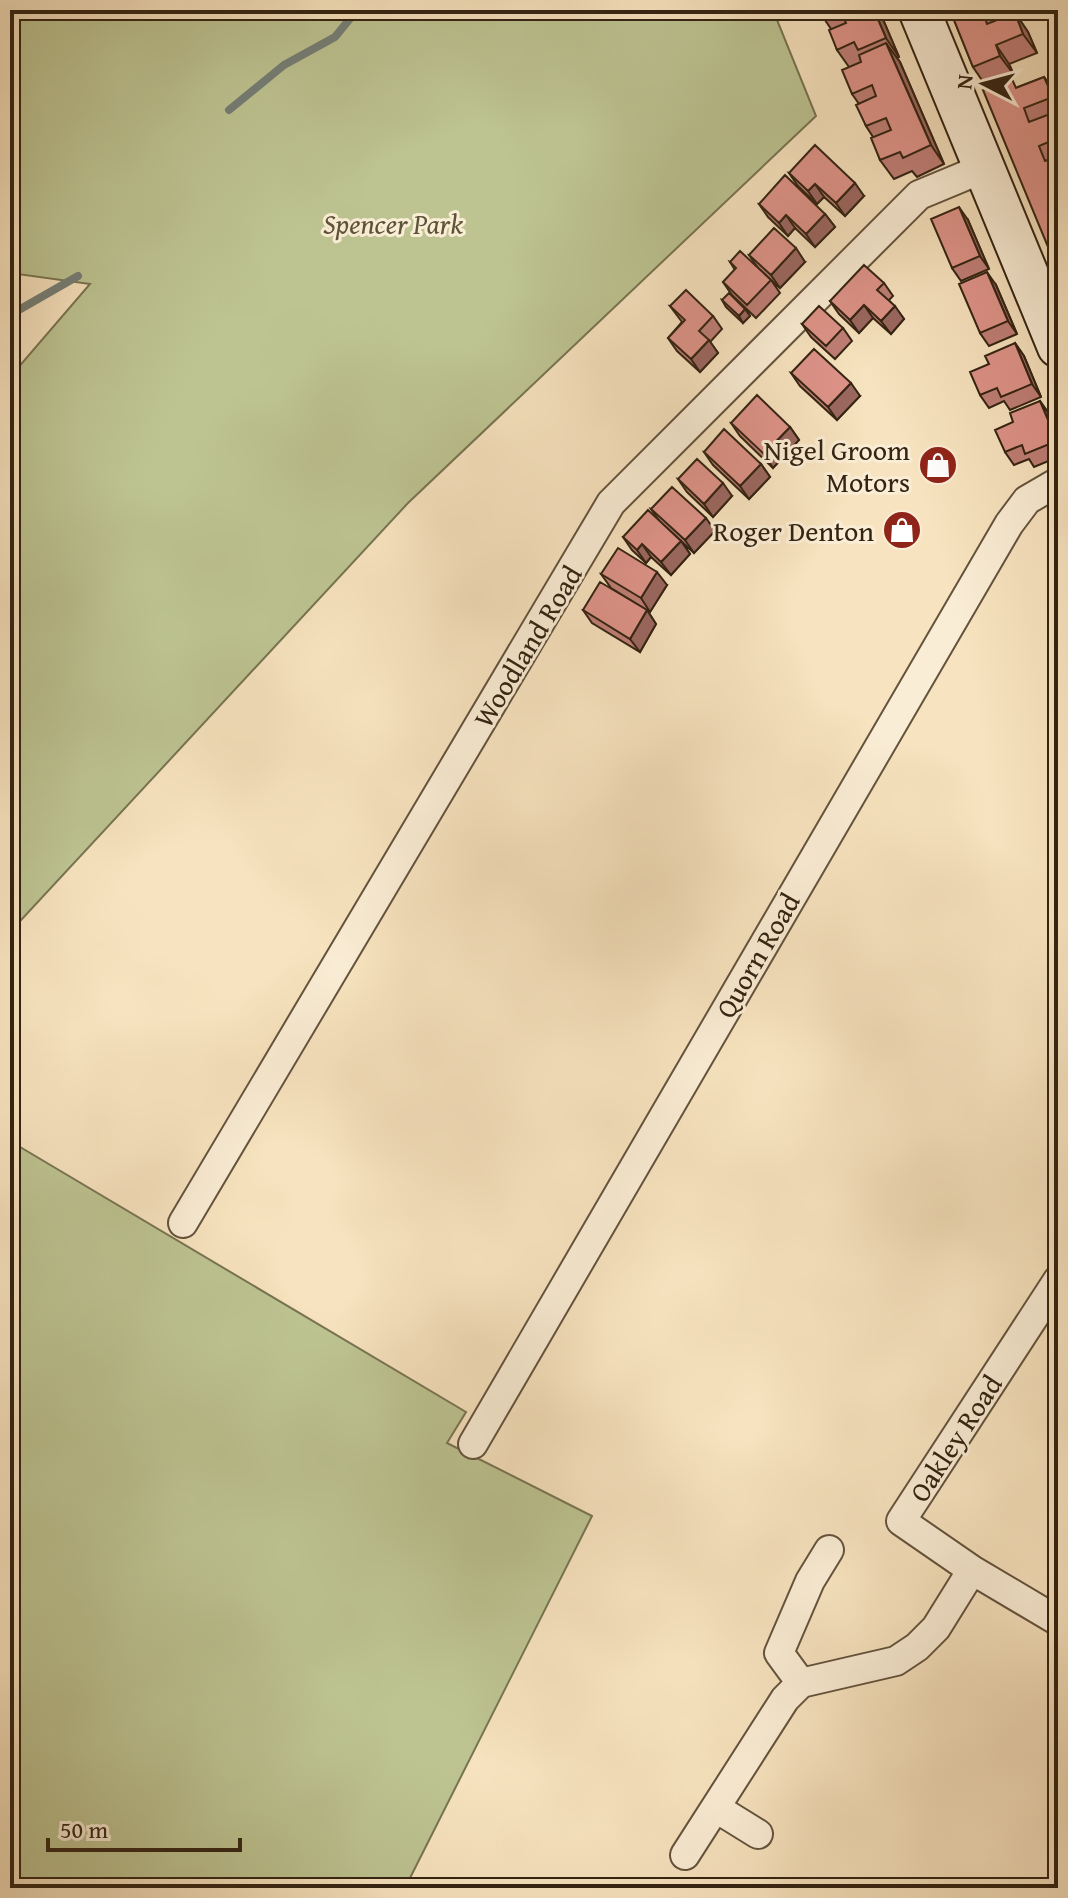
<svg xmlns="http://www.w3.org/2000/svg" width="1068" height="1898" font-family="'Gentium Book Plus',serif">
	<rect width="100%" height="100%" fill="#f7e3bf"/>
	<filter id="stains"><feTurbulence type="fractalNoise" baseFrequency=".0025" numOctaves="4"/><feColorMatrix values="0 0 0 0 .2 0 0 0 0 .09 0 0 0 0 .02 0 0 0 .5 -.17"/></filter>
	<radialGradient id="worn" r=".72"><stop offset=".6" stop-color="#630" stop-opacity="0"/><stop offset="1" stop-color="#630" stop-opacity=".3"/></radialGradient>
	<path fill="#bdc492" stroke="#787452" stroke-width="2" d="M10,10H773L816,116L408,503L10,932V377L90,284L10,273Z
		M10,1141L466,1412L447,1443L592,1516L405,1888H10Z"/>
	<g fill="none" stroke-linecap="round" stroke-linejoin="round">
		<path stroke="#757f77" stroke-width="8" d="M229,110L284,65L335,37L357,10
			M10,315L78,276"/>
		<defs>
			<path id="street" d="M183,1223L611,503L919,195L984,168
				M1058,1280L901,1521L972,1570L1058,1621
				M473,1444L1009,524L1027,500L1058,482
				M801,1683L779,1653L810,1581L829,1550
				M716,1808L758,1834
				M685,1855L785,1699L801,1683L896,1661L917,1647L936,1628L972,1570"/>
			<path id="secondary" d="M919,10L1058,347"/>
		</defs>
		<use href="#street" stroke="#64533d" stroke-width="32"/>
		<use href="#secondary" stroke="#332312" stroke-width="44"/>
		<use href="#street" stroke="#faedd5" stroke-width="28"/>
		<use href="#secondary" stroke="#faedd5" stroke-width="40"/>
	</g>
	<path fill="#bf7e76" stroke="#332312" stroke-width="2" d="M820,10H879L899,57L897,58L900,62L944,164L917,177L912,171L894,179L880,160L873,137L866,126L859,104L852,94L849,67L837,50L831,29L823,17Z
		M950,10H1019L1023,19L1020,20L1028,32L1037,53L1009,64L1014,75L986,86L973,67Z
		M1044,77L1053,90L1058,101V155L1048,159L1058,156V271L1018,87Z
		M789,173L864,196L845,216L824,197L817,204L798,186Z
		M759,204L825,214L835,227L815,247L795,228L788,236L768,217Z
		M968,220L989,269L961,281L952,268Z
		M749,255L805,262L780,288L758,268Z
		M730,262L771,280L780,293L756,318L732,295L723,282L735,270Z
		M884,283L893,296L889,300L904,319L891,334L873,318L859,333L839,314L830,301Z
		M996,285L1017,334L989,346L980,333Z
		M722,300L745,309L750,316L743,323L726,307Z
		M670,306L713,316L722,329L710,342L718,353L700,372L677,351L668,338L682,322Z
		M802,324L843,328L852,341L835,359L811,337Z
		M1015,343L1024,356L1041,397L1010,410L1004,401L989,408L980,395L989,364Z
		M791,373L860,396L837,420L800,386Z
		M1040,401L1049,414L1058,436V457L1034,467L1029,459L1014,465L1005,452L1013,422Z
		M731,423L790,427L799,440L773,468L740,436Z
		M704,452L761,464L770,477L749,499L713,465Z
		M678,479L732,496L713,517L687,492Z
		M651,509L715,531L694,553L666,527L681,541L690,554L671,575L651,557L646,563L632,550L623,537L660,522Z
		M601,574L667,585L650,612L611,588Z
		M583,610H647L656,624L640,652L592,623Z"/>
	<path fill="#9b6760" stroke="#332312" stroke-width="2" d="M874,10H879L899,57L886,38Z
		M1015,13L1028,32L1037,53L1023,34Z
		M886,43L900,62L944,164L931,145Z
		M996,45L1009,64L1014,75L1000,56Z
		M1044,77L1053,90L1058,101V105L1053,97Z
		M855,183L864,196L845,216L836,203Z
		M815,184L824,197L817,204L808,191Z
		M959,207L968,220L989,269L980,256Z
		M825,214L835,227L815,247L806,234Z
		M786,215L795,228L788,236L779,223Z
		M796,248L805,262L780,288L771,275Z
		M987,272L996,285L1017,334L1008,321Z
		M864,305L873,318L859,333L850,320Z
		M895,306L904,319L891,334L881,321Z
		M745,309L750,316L743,323L739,316Z
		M709,340L718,353L700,372L691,359Z
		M1015,343L1024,356L1041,397L1032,384Z
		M851,383L860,396L837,420L828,407Z
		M1040,401L1049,414L1058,436V443Z
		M790,427L799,440L773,468L764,454Z
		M761,464L770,477L749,499L740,486Z
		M723,483L732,496L713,517L704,504Z
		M706,518L715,531L694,553L685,540Z
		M681,541L690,554L671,575L661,562Z
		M642,544L651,557L646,563L637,550Z
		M657,572L667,585L650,612L641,598Z
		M647,610L656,624L640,652L630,639Z"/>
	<path fill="#de9389" stroke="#332312" stroke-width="2" d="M820,10H874L886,38L858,50L854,42L837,50L829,30L846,23L841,11L823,17Z
		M950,10H983H982L987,24L1015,13L1023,34L996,45L1000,56L973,67Z
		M886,43L931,145L903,158L900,152L880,160L871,138L891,130L886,118L866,126L856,105L876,96L872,85L852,94L842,70L861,62L859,55Z
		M1044,77L1053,97L1024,108L1029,122L1058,111V138L1039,146L1045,161L1058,156V179L1053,181L1058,194V271L983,90L1012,79L1016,88Z
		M815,145L855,183L836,203L815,184L808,191L789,173Z
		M785,175L825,214L806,234L786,215L779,223L759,204Z
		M959,207L980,256L952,268L931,219Z
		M774,228L796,248L771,275L749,255Z
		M740,251L771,280L747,305L723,282L736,268L730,262Z
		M864,265L884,283L877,290L895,306L881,321L864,305L850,320L830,301Z
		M987,272L1008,321L980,333L959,284Z
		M686,290L713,316L699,331L709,340L691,359L668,338L685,320L670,306Z
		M729,293L745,309L739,316L722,300Z
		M819,306L843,328L826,346L802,324Z
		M1015,343L1032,384L1001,397L997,388L980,395L970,372L989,364L985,356Z
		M814,349L851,383L828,407L791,373Z
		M757,395L790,427L764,454L731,423Z
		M1040,401L1057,441L1025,454L1022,445L1005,452L995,430L1013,422L1010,413Z
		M724,429L761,464L740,486L704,452Z
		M697,459L723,483L704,504L678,479Z
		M672,487L706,518L685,540L651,509Z
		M648,510L681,541L661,562L642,544L637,550L623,537Z
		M618,548L657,572L641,598L601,574Z
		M600,582L647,610L630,639L583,610Z"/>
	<defs>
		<symbol id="shop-disc" viewBox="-11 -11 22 22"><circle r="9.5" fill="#8f2418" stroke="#faedd5"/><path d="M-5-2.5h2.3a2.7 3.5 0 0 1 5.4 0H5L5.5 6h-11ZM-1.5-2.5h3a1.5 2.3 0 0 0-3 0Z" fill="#fff"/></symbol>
	</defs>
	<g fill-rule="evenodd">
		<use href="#shop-disc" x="916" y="443" width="44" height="44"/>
		<use href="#shop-disc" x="880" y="508" width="44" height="44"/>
	</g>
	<g text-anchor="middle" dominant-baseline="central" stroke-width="6" stroke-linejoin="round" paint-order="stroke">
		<g font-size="28" font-style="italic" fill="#5c5338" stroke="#faedd5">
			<text x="393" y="223">Spencer Park</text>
		</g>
		<g font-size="28" fill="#332312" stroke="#faedd5" text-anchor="end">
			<text x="910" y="449">Nigel Groom<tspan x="910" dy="32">Motors</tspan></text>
			<text x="874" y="530">Roger Denton</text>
		</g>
		<g font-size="28" fill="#332312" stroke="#faedd5">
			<text transform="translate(527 646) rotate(-59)">Woodland Road</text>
			<text transform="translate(757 955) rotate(-60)">Quorn Road</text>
			<text transform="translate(955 1438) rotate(-57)">Oakley Road</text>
		</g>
	</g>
	<rect width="1068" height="1898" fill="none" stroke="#f7e3bf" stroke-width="40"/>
	<rect x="12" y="12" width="1044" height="1874" fill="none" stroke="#332312" stroke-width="4"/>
	<rect x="20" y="20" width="1028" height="1858" fill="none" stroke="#332312" stroke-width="2"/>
	<g transform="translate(984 84) rotate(276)" stroke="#faedd5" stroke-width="6" paint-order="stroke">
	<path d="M0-6L14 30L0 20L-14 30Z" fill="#332312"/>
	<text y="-12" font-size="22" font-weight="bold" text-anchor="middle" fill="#332312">N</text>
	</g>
	<path d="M48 1838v12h192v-12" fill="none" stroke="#332312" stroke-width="4"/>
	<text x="60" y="1838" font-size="24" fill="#332312" stroke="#faedd5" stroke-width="6" paint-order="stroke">50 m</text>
	<rect width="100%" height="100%" filter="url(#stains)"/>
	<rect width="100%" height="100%" fill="url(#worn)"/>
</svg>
